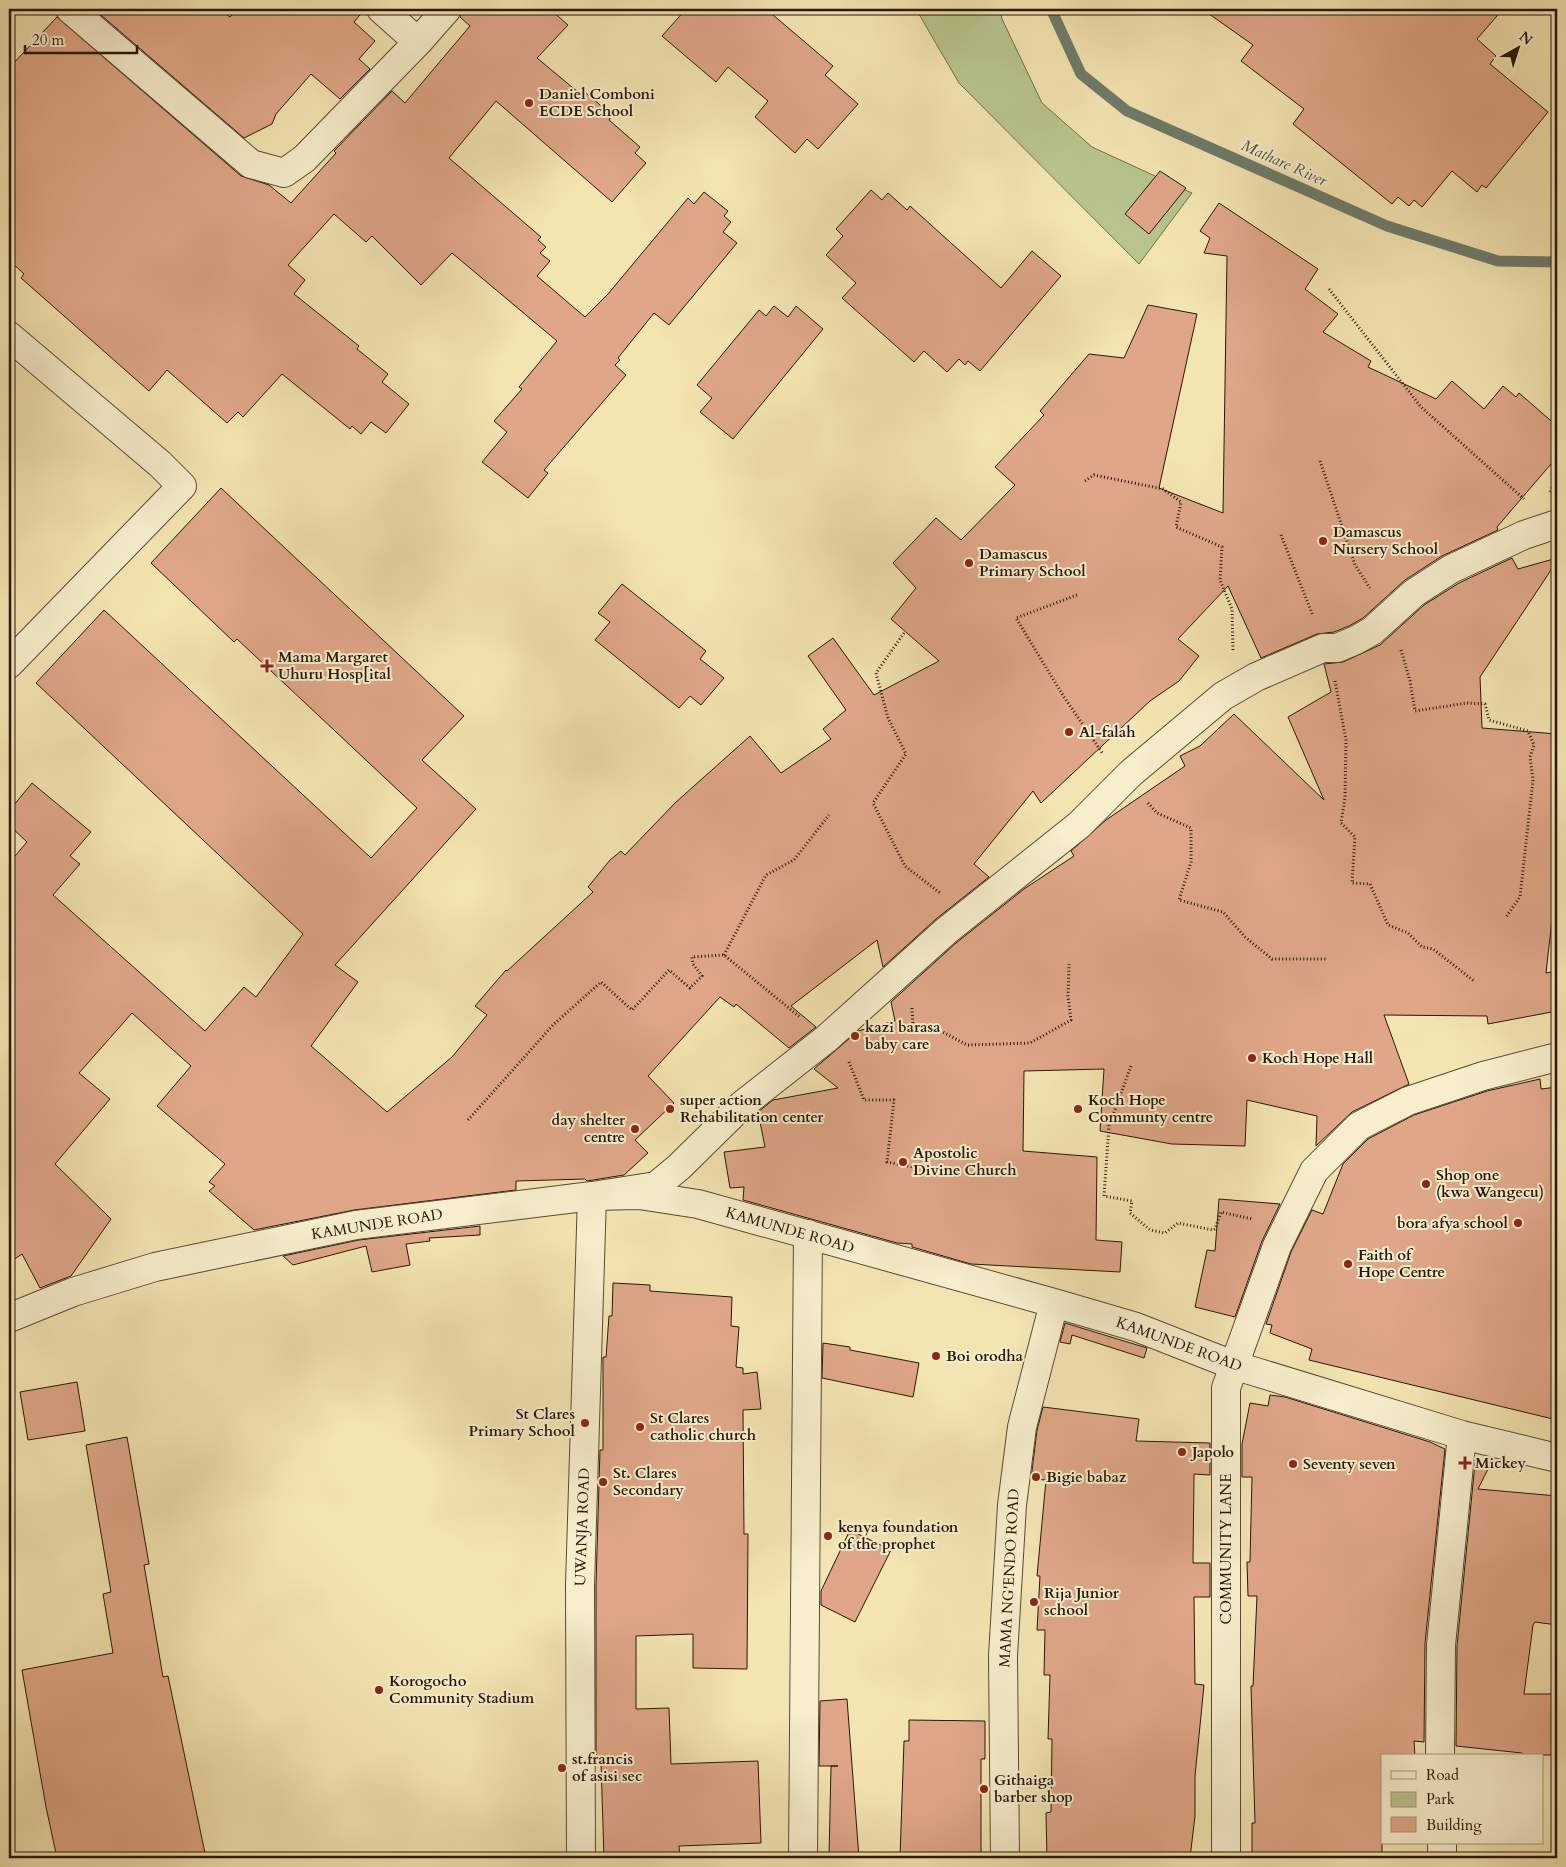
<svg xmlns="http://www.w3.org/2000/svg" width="1566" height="1867" font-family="Cardo,serif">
	<rect width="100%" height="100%" fill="#f3e5b2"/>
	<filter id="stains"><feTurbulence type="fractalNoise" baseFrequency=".004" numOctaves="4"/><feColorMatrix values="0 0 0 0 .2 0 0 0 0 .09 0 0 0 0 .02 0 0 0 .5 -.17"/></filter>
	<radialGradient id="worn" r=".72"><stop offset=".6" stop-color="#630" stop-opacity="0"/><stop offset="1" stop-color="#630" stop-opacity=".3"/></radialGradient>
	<path fill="#b8c58e" stroke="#706e4c" d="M916,9H1000L1002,19L1042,103L1092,147L1192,193L1139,264L959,83Z"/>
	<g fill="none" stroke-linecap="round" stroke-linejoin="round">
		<path stroke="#6d7c6c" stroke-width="11" d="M1051,9L1081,74L1127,111L1387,226L1498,261L1557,262"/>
	</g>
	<path fill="#dfa788" stroke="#27170a" d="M94,9H219L230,17L238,9H365L354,22L375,41L359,59L370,69L340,99L311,74L276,114L272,124L244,138Z
		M462,9H550L568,25L537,58L584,97L586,93L612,115L609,120L640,147L635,153L646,163L612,202L496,101L449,158L541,237L538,240L546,247L540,253L550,261L537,276L585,317L608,294L688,198L694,204L704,192L728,211L724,216L731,222L723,232L737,243L669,325L654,313L618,358L620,360L615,365L626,375L544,470L548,473L528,498L482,462L507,432L494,421L522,389L519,387L557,341L452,253L421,285L372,236L366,242L334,214L288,265L305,280L294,294L359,346L357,349L388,374L382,382L409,404L386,433L371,422L361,434L352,426L350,429L282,374L243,417L238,412L227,423L167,370L149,391L21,278L24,274L9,260V68L57,17L241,176L269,185L291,203L336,153L334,151L392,91L405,103L470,26L460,17Z
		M686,9H766L833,66L825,75L858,104L818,149L807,139L795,153L755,117L768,101L728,67L716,82L662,36Z
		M1202,9H1503L1477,39L1496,56L1490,64L1548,112L1486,188L1482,185L1477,192L1452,171L1422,207L1414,200L1409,206L1398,197L1392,204L1293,124L1304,109L1241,61L1253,45Z
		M1160,171L1186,188L1149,234L1125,214Z
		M871,190L882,200L888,193L907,210L910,206L1001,288L1032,251L1061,276L980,371L968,361L965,365L959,359L947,372L924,351L914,362L842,298L856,283L826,255L843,236L836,229Z
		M1219,203L1318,269L1305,289L1338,314L1323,332L1371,361L1368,367L1436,399L1452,381L1484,409L1503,386L1516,397L1519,393L1557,426V457L1497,527L1498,530L1442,556L1405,580L1363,618L1349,626L1334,632L1317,634L1261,658L1228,586L1178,639L1199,656L1179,681L1150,701L1041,803L1033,791L974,864L989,877L936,919L883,967L877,940L791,1006L816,1027L789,1048L736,1004L734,1007L720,997L648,1076L674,1103L635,1140L648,1153L624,1175L587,1181L585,1179L516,1181V1190L354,1210L254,1230L209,1191L215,1186L209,1182L225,1164L157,1106L191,1066L132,1013L79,1073L110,1099L55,1164L111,1219L71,1276L40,1288L22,1254L9,1263V863L27,842L9,825V811L32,783L91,832L70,856L80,864L53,895L205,1031L244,987L256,997L303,934L36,683L104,610L371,858L417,808L237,639L234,642L151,563L221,488L464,716L422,760L476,809L335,965L358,982L311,1046L387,1112L452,1057L487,1015L475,1006L506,970L507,971L593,892L588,887L610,860L621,851L625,855L675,803L750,736L781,773L831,739L823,729L846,710L808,656L833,638L874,695L939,661L891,619L916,588L893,563L936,518L961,540L1015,485L995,467L1044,415L1040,411L1089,354L1124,358L1148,305L1197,314L1159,488L1223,513L1227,256L1204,253L1210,238L1200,231Z
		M774,306L788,317L796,306L823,329L733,439L700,412L712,398L697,385L759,310L766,316Z
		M1512,558L1518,569L1557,558V561L1480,677L1482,728L1557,734V874L1546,973L1557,971V1011L1488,1024L1487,1016L1384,1015L1409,1084L1352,1112L1316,1146L1317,1116L1247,1100L1245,1146L1172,1144L1100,1131L1104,1069L1024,1071L1023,1151L1097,1157L1096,1240L1122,1242L1120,1272L971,1264L912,1247V1244L897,1243L743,1200L744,1187L730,1188L724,1152L765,1147L758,1112L773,1100L838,1088L814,1069L858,1031L895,1021L891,1002L956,943L1024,889L1074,856L1071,851L1106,820L1185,766L1180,756L1200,746L1234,714L1324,800L1288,717L1331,692L1324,664L1343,662L1380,645L1424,605L1459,583Z
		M622,584L706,651L700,659L724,678L701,705L690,696L679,708L595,640L610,622L598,613Z
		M1540,1079L1541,1089L1557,1087V1420L1309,1360L1312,1349L1270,1333L1272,1325L1266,1324L1291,1252L1312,1210L1323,1214L1343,1164L1368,1139L1414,1115L1487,1091Z
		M1219,1199L1280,1204L1262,1241L1235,1317L1195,1307L1207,1250L1215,1251Z
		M480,1226V1235L429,1238L430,1241L406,1244L410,1265L372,1272L366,1246L293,1265L283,1256L359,1240Z
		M613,1283L650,1285V1291L732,1297L731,1326L739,1327L736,1367L743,1368V1374L757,1372L761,1409L743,1410L744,1534H748L747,1669L693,1668V1634L636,1636V1709L669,1708L671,1764L758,1761L761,1843L679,1846L680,1858H604L601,1763H596V1585L600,1450H603V1357H606L609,1316H612Z
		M1065,1323L1147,1348L1144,1358L1072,1335L1070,1344L1060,1342Z
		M823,1343L850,1347V1350L919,1363L913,1397L822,1378Z
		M77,1382L85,1431L28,1440L20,1392Z
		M1270,1395L1285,1397L1430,1442L1445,1449L1425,1643L1424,1742L1414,1741L1415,1756H1382V1853L1303,1857L1252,1853V1823H1255L1251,1686H1253L1257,1596H1248L1247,1562H1250L1252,1477H1242V1444L1250,1403L1268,1406Z
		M1043,1407L1139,1419L1136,1441L1210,1443V1475L1194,1474L1193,1563H1210V1597H1194L1195,1684L1204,1685L1195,1776V1816L1190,1858H1047L1046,1813L1051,1812L1052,1739H1048L1050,1675H1044L1045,1630H1037L1040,1576H1037L1046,1480L1031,1479L1037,1430Z
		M127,1437L149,1564L144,1565L163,1677L168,1676L206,1858H57L46,1807L22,1670L113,1653L103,1594L111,1592L86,1445Z
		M1475,1463L1488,1469L1478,1489L1557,1496V1625L1535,1622L1533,1625L1524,1694H1557V1755H1522V1753L1456,1746L1457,1646Z
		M850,1530L891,1550L855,1622L821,1605V1591Z
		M847,1699L859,1858H829L831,1766H838H819L820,1701Z
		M909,1720L985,1721V1759H981V1858H900L904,1741H909Z"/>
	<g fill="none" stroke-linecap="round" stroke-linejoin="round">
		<defs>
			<path id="minor" d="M70,9L251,164L284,173L304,159L418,42L447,9
				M381,9L418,42
				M9,336L160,464L182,486L9,664
				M9,1318L73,1292L155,1267L356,1225L592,1196L639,1195L698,1204L1054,1303L1136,1327L1233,1365L1462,1435L1557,1458
				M1440,1756L1441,1645L1462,1435
				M1442,1843V1858
				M581,1858L580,1585L592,1196L656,1186L679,1167L742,1105L826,1039L946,931L1079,825L1131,773L1223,696L1256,677L1323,648H1337L1356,640L1372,631L1414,593L1451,569L1524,535L1557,524
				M803,1858L808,1234
				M1005,1858L1003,1656L1012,1505L1022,1427L1054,1303
				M1226,1858V1388L1277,1246L1314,1171L1359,1126L1408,1101L1483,1076L1557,1057"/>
		</defs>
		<use href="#minor" stroke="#5a4a34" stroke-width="30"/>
		<path stroke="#27170a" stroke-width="3" stroke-dasharray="1 2.5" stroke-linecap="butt" d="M1329,289L1421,407L1524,499
			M1320,461L1355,565L1370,588
			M1085,481L1094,475L1163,489L1181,502L1176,527L1222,547L1220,580L1232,609L1233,651
			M1550,492L1557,477
			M1281,535L1313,616
			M1077,595L1016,618L1064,697L1103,754
			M904,633L876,673L888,718L906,754L873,803L905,866L940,893
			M1401,650L1410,681L1415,711L1467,703L1485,704L1489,720L1528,731L1534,745L1530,757L1533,780L1520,897L1506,917
			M1335,681L1346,740L1345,798L1341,823L1355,837L1352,883L1370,884L1388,925L1408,933L1422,947L1433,949L1474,981
			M1148,803L1157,813L1191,828V862L1179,900L1223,912L1245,937L1272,959H1326
			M724,955L766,875L794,860L829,815
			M912,1008L913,1026L941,1031L967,1045L1030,1043L1071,1020L1068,996L1069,964
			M849,1062L864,1100H894L887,1162L959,1176
			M1131,1066L1109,1126L1104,1196L1132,1201L1130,1213L1150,1230L1165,1233L1178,1223L1213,1230L1215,1229L1221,1212L1252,1219
			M468,1120L553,1025L601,982L632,1010L669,970L690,988L702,976L693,964L692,957L724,955L801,1018"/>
		<use href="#minor" stroke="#f7eecd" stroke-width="28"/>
	</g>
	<g fill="#8f2418" stroke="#f7eecd" stroke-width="2">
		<circle cx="529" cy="103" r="5"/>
		<circle cx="1323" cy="541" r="5"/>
		<circle cx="969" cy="563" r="5"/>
		<path d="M264.5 658.5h5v5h5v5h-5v5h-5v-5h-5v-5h5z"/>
		<circle cx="1069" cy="732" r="5"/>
		<circle cx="855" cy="1036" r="5"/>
		<circle cx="1252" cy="1058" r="5"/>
		<circle cx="670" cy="1109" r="5"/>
		<circle cx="1078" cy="1109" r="5"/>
		<circle cx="635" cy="1129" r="5"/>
		<circle cx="903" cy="1162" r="5"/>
		<circle cx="1426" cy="1184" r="5"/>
		<circle cx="1518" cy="1223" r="5"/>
		<circle cx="1348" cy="1264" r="5"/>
		<circle cx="936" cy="1356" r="5"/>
		<circle cx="585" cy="1423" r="5"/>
		<circle cx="640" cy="1427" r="5"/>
		<circle cx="1182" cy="1452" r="5"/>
		<path d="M1462.5 1455.5h5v5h5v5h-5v5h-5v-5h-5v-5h5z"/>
		<circle cx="1293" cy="1464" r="5"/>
		<circle cx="1036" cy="1477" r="5"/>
		<circle cx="603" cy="1482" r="5"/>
		<circle cx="828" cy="1536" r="5"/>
		<circle cx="1034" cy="1602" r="5"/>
		<circle cx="379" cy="1690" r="5"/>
		<circle cx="562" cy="1768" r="5"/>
		<circle cx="984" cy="1789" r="5"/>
	</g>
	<g text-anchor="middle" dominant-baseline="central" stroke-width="4" stroke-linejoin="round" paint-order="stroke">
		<g font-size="15" font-weight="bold" fill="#27170a" stroke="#f7eecd" text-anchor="start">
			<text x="539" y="94">Daniel Comboni<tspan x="539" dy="17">ECDE School</tspan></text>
			<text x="1333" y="532">Damascus<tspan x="1333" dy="17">Nursery School</tspan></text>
			<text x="979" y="554">Damascus<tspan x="979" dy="17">Primary School</tspan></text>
			<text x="278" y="657">Mama Margaret<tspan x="278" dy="17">Uhuru Hosp[ital</tspan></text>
			<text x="1079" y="732">Al-falah</text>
			<text x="865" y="1027">kazi barasa<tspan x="865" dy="17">baby care</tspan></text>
			<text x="1262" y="1058">Koch Hope Hall</text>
			<text x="680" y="1100">super action<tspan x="680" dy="17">Rehabilitation center</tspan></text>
			<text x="1088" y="1100">Koch Hope<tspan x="1088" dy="17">Communty centre</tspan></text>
			<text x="625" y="1120" text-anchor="end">day shelter<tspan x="625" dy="17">centre</tspan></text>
			<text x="913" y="1153">Apostolic<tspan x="913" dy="17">Divine Church</tspan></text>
			<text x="1436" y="1175">Shop one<tspan x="1436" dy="17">(kwa Wangecu)</tspan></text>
			<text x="1508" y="1223" text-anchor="end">bora afya school</text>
			<text x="1358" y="1255">Faith of<tspan x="1358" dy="17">Hope Centre</tspan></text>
			<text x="946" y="1356">Boi orodha</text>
			<text x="575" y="1414" text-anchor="end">St Clares<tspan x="575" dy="17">Primary School</tspan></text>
			<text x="650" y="1418">St Clares<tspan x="650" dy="17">catholic church</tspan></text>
			<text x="1192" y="1452">Japolo</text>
			<text x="1475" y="1463">Mickey</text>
			<text x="1303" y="1464">Seventy seven</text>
			<text x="613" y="1473">St. Clares<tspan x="613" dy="17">Secondary</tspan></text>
			<text x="1046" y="1477">Bigie babaz</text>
			<text x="838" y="1527">kenya foundation<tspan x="838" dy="17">of the prophet</tspan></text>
			<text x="1044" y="1593">Rija Junior<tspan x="1044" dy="17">school</tspan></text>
			<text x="389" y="1681">Korogocho<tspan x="389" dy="17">Community Stadium</tspan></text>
			<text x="572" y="1759">st.francis<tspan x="572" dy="17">of asisi sec</tspan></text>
			<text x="994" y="1780">Githaiga<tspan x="994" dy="17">barber shop</tspan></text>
		</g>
		<g font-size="15" fill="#27170a" stroke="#f7eecd">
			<text transform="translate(377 1224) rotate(-9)">KAMUNDE ROAD</text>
			<text transform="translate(790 1230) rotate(16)">KAMUNDE ROAD</text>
			<text transform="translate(1179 1344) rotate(20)">KAMUNDE ROAD</text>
			<text transform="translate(582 1527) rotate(-88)">UWANJA ROAD</text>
			<text transform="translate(1226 1549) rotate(-90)">COMMUNITY LANE</text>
			<text transform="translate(1009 1578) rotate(-87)">MAMA NG'ENDO ROAD</text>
		</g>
		<g font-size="16" font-style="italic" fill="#505243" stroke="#f7eecd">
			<text transform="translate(1284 163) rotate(24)">Mathare River</text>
		</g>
	</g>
	<rect width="1566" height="1867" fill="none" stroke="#f3e5b2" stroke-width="30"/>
	<rect x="10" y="10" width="1546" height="1847" fill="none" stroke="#27170a" stroke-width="2.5"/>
	<rect x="15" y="15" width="1536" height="1837" fill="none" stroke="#27170a"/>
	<rect x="1381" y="1754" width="162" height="90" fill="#f7eecd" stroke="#a4987f"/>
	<rect x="1391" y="1771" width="25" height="8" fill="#f7eecd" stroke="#a4987f"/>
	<text x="1426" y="1780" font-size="15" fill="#27170a">Road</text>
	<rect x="1391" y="1792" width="25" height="15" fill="#b8c58e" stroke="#a4987f"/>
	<text x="1426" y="1804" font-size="15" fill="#27170a">Park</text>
	<rect x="1391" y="1817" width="25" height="15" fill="#dfa788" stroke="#a4987f"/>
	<text x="1426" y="1830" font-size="15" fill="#27170a">Building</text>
	<g transform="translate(1518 48) rotate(39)" stroke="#f7eecd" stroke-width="4" paint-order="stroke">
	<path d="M0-4L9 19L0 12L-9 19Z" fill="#27170a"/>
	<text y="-8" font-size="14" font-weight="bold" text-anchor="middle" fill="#27170a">N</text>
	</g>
	<path d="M25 45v8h112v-8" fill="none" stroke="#27170a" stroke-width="2.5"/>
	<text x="32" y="45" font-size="15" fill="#27170a" stroke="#f7eecd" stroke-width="4" paint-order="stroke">20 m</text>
	<rect width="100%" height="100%" filter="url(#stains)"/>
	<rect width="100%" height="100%" fill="url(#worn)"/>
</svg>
